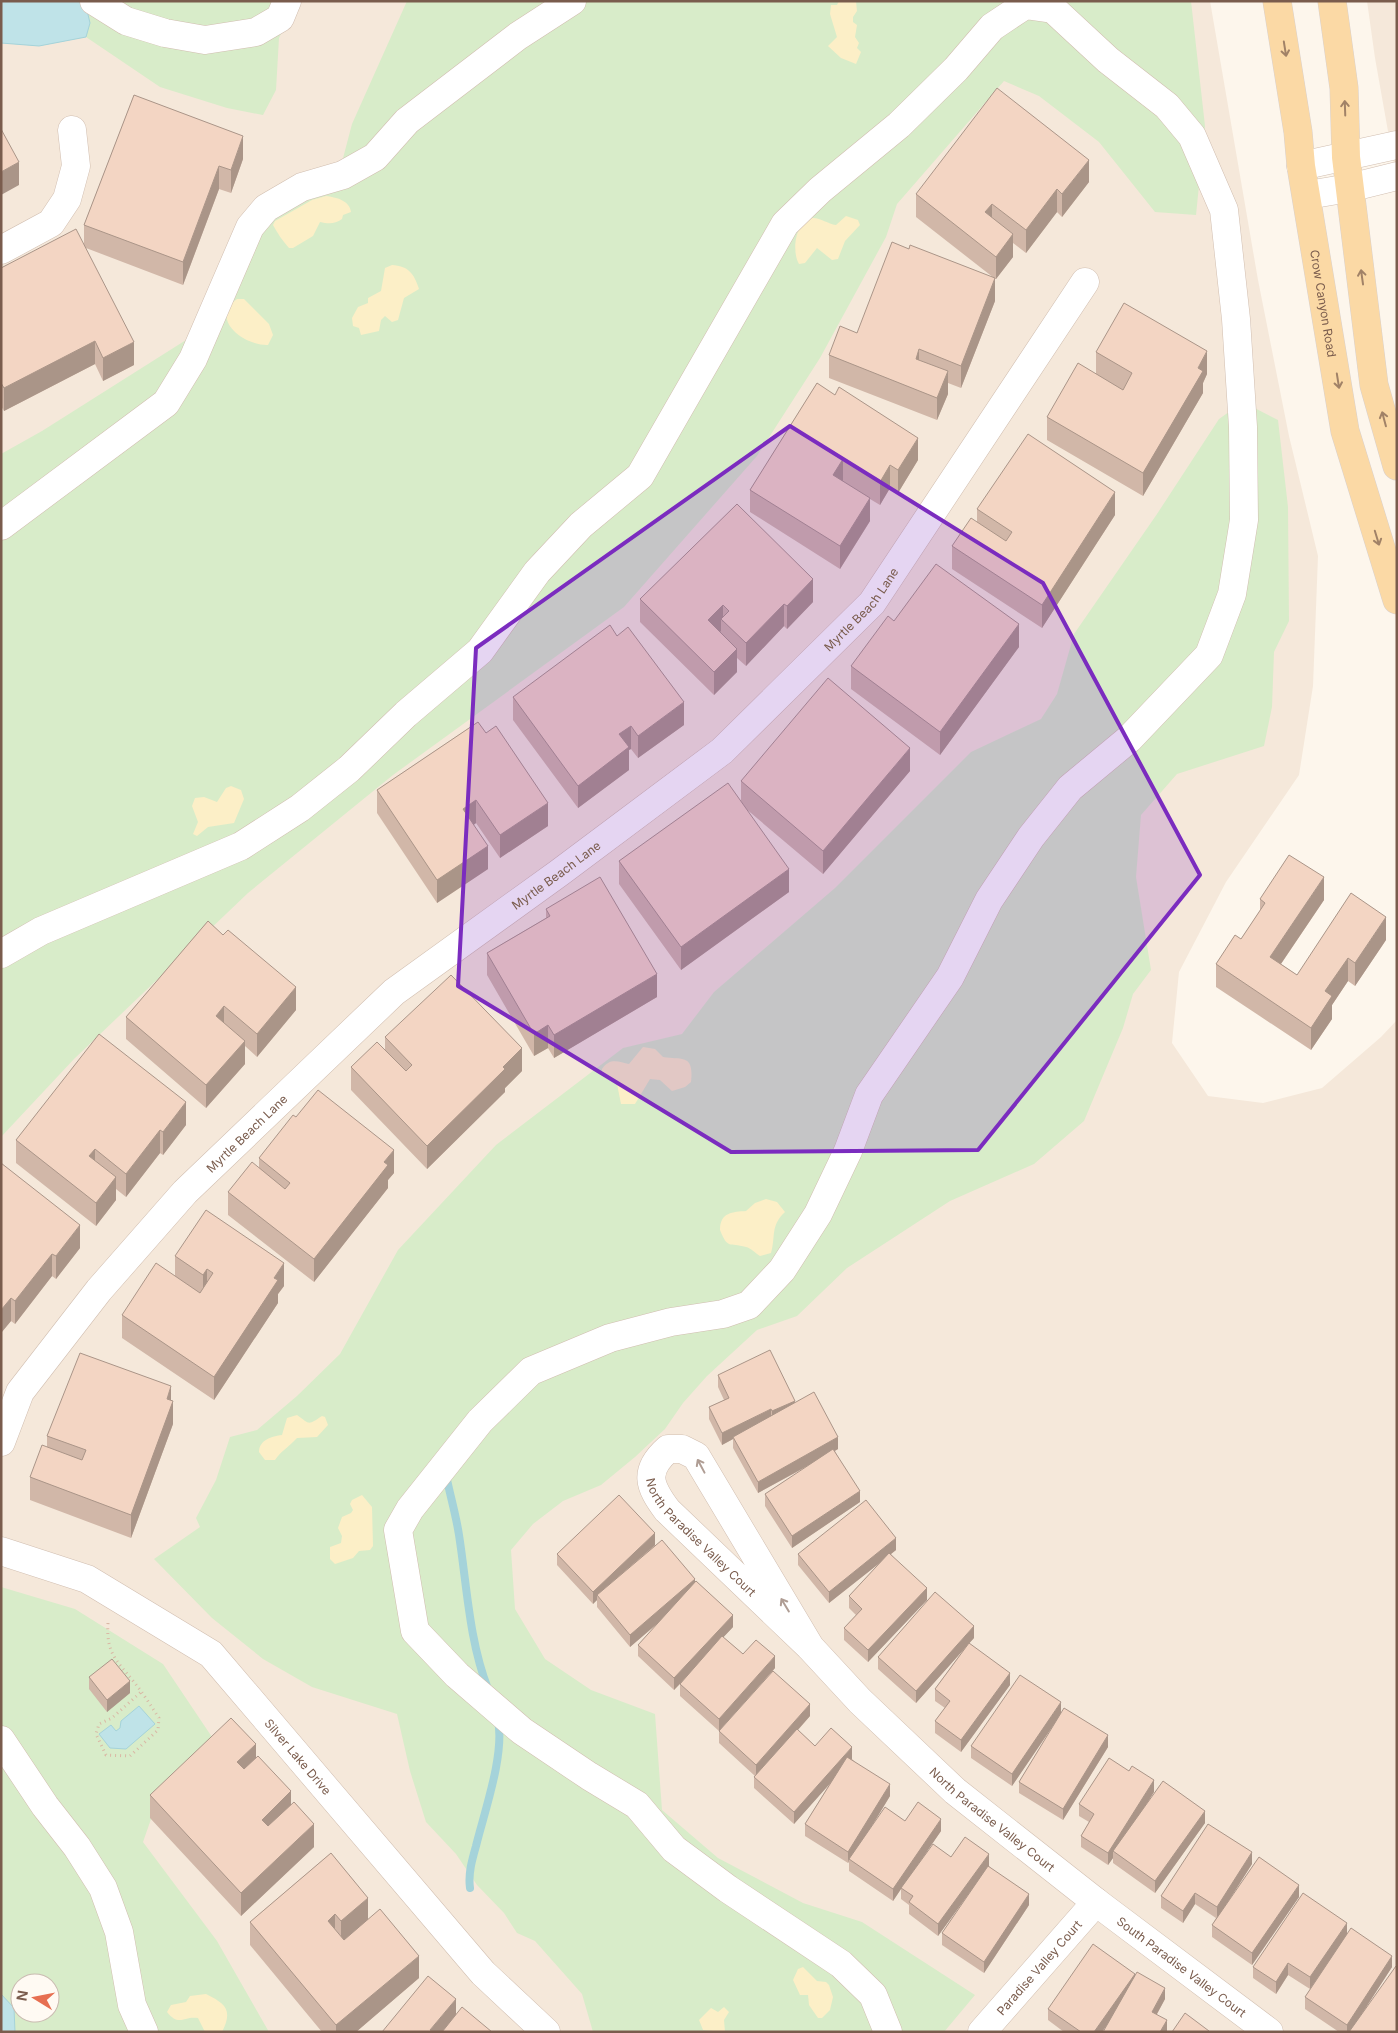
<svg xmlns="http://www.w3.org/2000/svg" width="1398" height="2033" font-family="Inter,sans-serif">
	<rect width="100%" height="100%" fill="#fdf6ec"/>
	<path fill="#f5e8da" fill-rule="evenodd" d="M1,1H1210L1258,280L1289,436L1318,556L1313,686L1299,775L1226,882L1179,972L1172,1043L1208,1096L1263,1103L1322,1088L1381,1037L1397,1020V2032H1ZM20,1983H50V2013H20Z
		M1367,1H1397V182L1375,58Z"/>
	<path fill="#d8ecc9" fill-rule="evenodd" d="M1,1H297L279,38L276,90L263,115L227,108L160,87L86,37L39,46L1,43Z
		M407,1H1191L1205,126L1196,215L1155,212L1099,142L1039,96L1004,81L897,204L886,237L820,358L757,456L624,607L393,775L248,893L74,1059L1,1137V454L42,431L186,340L225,252L342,162L352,124Z
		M1243,402L1278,420L1288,507L1289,621L1274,652L1272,707L1264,746L1177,774L1141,815L1136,877L1151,970L1133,994L1123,1028L1084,1121L1034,1164L950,1201L847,1268L797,1316L757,1330L707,1376L683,1403L665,1429L635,1457L601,1485L563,1501L533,1524L511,1550L515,1609L545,1659L591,1690L655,1714L662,1810L718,1858L803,1903L862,1922L975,1995L944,2032H593L582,1994L535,1941L517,1933L504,1913L477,1885L456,1854L426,1822L410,1771L397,1714L312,1687L263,1659L212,1618L154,1559L200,1527L196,1518L216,1480L230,1437L257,1430L297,1396L340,1354L398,1250L496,1145L623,1048L682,1034L714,992L835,888L971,752L1041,719L1057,694L1074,634L1157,514L1219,419Z
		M1,1587L75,1609L163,1664L216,1743L158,1799L143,1842L217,1941L269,2032H1ZM20,1983H50V2013H20Z"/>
	<path fill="#fcefc7" d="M839,1H856L857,11L853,17V22L857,25L855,37L859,43L857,48L861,52L856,64L841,58L828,46L837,37L830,14L831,5H837Z
		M326,196C336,197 350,201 351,212L343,215L342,219C335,224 329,224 320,222L313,236L293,248H289C282,240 278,234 273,225L275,221L312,200Z
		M846,216L858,220L860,225L845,241L838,259L832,260L817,248L805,263L799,264C791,251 796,219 813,218C821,218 828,224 836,225Z
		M392,265C408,266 414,273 419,289L404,298L398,320L392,322L385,316L381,320L379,331L361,335L359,328L353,326L352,318L358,307L368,303V298L381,291L385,268Z
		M237,299H244L269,324L273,335L268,345C246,346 208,320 237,299Z
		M231,786L241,790L244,799L234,823L208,827L197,836L193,834L198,822L192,806L195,798L204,797L217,802L226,788Z
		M643,1047L655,1049L663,1057C683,1060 694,1054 691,1082L685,1087L672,1091L660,1080L650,1079L635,1104H621L617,1084L602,1076V1069C610,1057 619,1062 629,1064Z
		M766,1199L777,1202L785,1212C770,1226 776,1236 771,1253L760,1256C755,1253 751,1248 746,1247C729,1242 728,1250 720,1230C720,1212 733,1212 746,1211L755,1203Z
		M297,1415C310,1424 307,1426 322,1416L325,1417L328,1425L317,1437L297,1438C289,1447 282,1450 275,1460H265L259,1452C259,1440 272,1436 282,1435L287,1418Z
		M362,1495L372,1507L373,1546L370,1550L359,1551L353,1558L335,1564L330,1559V1547L341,1543L342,1536L338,1528L342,1517L351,1513L353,1510L350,1504L352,1500Z
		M803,1967L817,1981L826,1982L829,1985L833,1997L830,2010L822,2018H818L809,2005L808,1995H800L793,1980L798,1969Z
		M206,1994C226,2004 233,2010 222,2032H205L198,2018C183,2016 179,2027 167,2012L171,2005L186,2002L190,1996Z
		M724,2007L729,2012L724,2020L725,2032L703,2030L699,2020L711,2008L718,2012Z"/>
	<path fill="#bfe3e8" stroke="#a5d3da" d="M1,1H79L86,6L90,23L86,37L39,46L1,43Z
		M139,1706L155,1724L126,1749L110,1748L99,1734L111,1725L116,1731L120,1728L121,1721Z
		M1,1994L14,2008L15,2032H1Z"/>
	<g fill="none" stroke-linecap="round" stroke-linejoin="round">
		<path stroke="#a5d3da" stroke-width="8" d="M446,1475C450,1495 456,1515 459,1535C467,1586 469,1640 488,1689
			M470,1888C468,1874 472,1860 476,1846C484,1813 505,1754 498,1721"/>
		<defs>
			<g id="minor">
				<path d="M94,1L126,21L165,33L205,40L256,32L280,18L287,1"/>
				<path d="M1301,166L1397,145"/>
				<path d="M1308,195L1349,188L1397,176"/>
				<path d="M1,250L51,223L67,199L76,166L72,130"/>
				<path d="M1,526L166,403L193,359L250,227L266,208L302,187L343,175L375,157L407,121L518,36L572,1"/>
				<path d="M1,954L41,931L241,846L300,808L349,769L406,714L480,651L537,572L581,525L640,476L785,224L820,190L899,125L956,69L992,27L1025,5L1053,9L1108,60L1167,106L1192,136L1224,210L1236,319L1243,427L1244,520L1232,594L1209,655L1129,739L1070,788L1031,837L989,900L950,977L869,1095L848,1151L818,1214L782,1270L749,1305L723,1314L671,1322L610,1338L531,1371L480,1421L410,1509L398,1530L415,1631L457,1675L522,1731L589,1776L637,1805L674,1849L728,1889L841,1964L873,1995L888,2032"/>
				<path id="s1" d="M1,1442L20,1392L99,1290L185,1192L394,992L559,873L722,751L872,603L1085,282"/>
				<path id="s2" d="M1,1551L87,1579L211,1654L483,1973L546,2032"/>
				<path id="s3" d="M810,1647L696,1456L682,1449H668C643,1471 649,1486 667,1510L810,1647L860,1701L955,1791L1096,1902L1269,2032"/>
				<path d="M1,1740L45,1806L77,1847L103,1888L119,1932L132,2005L144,2032"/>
				<path id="s4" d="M982,2032L1096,1902"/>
			</g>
			<g id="major">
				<path id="s5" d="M1277,1L1298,132L1301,166L1345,431L1397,600"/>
				<path d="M1332,1L1344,88L1346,157L1374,385L1397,466"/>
			</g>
		</defs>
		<use href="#minor" stroke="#d1beb0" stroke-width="29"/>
		<use href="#major" stroke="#dad1cd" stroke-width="29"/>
		<path stroke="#d9b8a5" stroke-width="3" stroke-dasharray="1 4" stroke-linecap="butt" d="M108,1623C106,1653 116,1660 134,1682C143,1693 151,1706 159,1718L158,1730L130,1756L106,1755L96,1734L99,1724L112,1718L141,1692"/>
		<use href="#minor" stroke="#fff" stroke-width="28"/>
		<use href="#major" stroke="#fbd9a5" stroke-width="28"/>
	</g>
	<path fill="#d1b7a8" d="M134,95L243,159L231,193L219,189L183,285L86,248L134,365L103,381L95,364L4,411L1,406V268L84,244V225Z
		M1089,182L1062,217L1057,212L1026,253L1013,243V257L996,279H995V301L961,388L948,383V394L937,420L829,378V355L857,333L909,249L994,278L916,217V194Z
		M1096,352L1207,374L1203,383V393L1143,496L1047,440V417L1096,374Z
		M817,383L918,460L898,493L890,488L880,505L870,499V521L840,569L750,512V490Z
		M977,509L1115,515L1042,628L952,569V546L977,522Z
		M640,599L813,602L787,629L784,626L746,666L737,658V672L714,695L640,622Z
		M894,621L1019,647L940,755L851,689V666Z
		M513,697L684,725L638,758L631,749L629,750V770L578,808L513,720Z
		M478,722L548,826L500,858L476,823L474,825L488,869L437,903L377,813V790Z
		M910,771L823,874L745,808L789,892L681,970L619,884V861L741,802V781Z
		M1260,899L1324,900L1281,964L1297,975L1386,940L1355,986L1348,981L1332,1005V1019L1311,1050L1216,987V964L1241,939L1260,911Z
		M546,909L657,997L554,1058L548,1048L534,1056L487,975V953L546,918Z
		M208,921L296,1010L257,1057L245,1046V1064L206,1108L126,1039V1017Z
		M385,1037L522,1071L505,1088V1092L427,1169L351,1090V1067L385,1049Z
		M296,1117L394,1173L388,1180V1188L314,1282L228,1215V1192L259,1168V1158Z
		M186,1125L163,1155L160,1153L126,1197L116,1189V1200L96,1226L16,1163V1140Z
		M1,1163L80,1248L56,1279L52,1276L15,1324L11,1321L1,1333Z
		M175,1256L284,1286L278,1294V1303L214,1400L122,1338V1315L175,1276Z
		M718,1375L795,1402L838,1449L835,1451L860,1502L792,1548L765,1506V1494L810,1465L758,1493L733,1448V1439L722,1445L709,1419V1407L724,1400L718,1387Z
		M171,1401L173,1424L131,1538L30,1500V1477L47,1447V1436Z
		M655,1545L695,1582L733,1627L723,1637L743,1654L775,1668L719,1731L680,1696V1684L674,1690L638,1656V1645L657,1624L630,1647L597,1607V1600L593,1604L557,1565V1554Z
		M896,1550L891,1554L927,1600L868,1662L844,1640V1628L856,1615L849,1608V1596L881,1562L829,1603L798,1565V1554Z
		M974,1638L969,1643L1010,1685L961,1752L935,1733V1721L945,1708L935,1701V1689L964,1649L916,1703L878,1669V1657Z
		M89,1677L130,1693L107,1712L89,1689Z
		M1061,1713L1108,1747L1063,1820L1019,1793V1782L1055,1723L1012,1786L971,1758V1746Z
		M810,1716L798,1730L815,1746L852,1759L890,1796L866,1836L905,1821L941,1831L927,1851L989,1866L1029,1905L984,1973L942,1945V1933L970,1892L938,1936L909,1914V1905L901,1899V1889L893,1901L849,1871V1862L848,1863L805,1836V1824L832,1780L794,1824L754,1788V1777L755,1776L719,1743V1731Z
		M256,1757L314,1847L241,1916L150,1818V1795Z
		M1154,1792L1150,1798L1205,1823L1155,1893L1113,1863V1858L1108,1865L1081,1847V1836L1089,1822L1079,1816V1804Z
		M331,1853L368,1920L419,1978L356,2032H322L250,1945V1922Z
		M1252,1864L1230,1899L1299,1897L1252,1965L1212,1937V1925L1216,1918L1195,1904L1183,1923L1161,1908V1896Z
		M1347,1934L1392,1967L1367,2006L1397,2032H1339L1305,2009V1997L1328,1962L1310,1989L1288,1975L1276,1994L1253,1978V1967Z
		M1135,1976L1165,1999L1157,2014L1167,2032L1106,2026L1102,2032H1064L1048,2020V2009Z"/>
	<path fill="#aa9588" d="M243,136V159L231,193V170Z
		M1089,160V182L1062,217V194Z
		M19,162V185L1,195V172Z
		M219,166V189L183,285V262Z
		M1057,189V212L1026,253V230Z
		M992,204V226L985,212Z
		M1013,234V257L996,279V257Z
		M995,278V301L961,388V366Z
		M95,341V364L4,411V388Z
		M134,342V365L103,381V358Z
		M919,349V372L916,359Z
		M1207,351V374L1203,383V393L1143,496V473Z
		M948,371V394L937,420V398Z
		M918,438V460L898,493V470Z
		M843,459V482L833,475Z
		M890,465V488L880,505V482Z
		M1115,492V515L1042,628V605Z
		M870,498V521L840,569V546Z
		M813,579V602L787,629V606Z
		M784,604V626L746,666V643Z
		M723,605V622L721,619V631L708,643V620Z
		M1019,624V647L940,755V732Z
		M737,649V672L714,695V672Z
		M684,702V725L638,758V736Z
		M631,726V749L629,750V770L578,808V786L619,734Z
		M910,748V771L823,874V851Z
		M476,800V823L463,832V809Z
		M548,803V826L500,858V835Z
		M488,846V869L437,903V880Z
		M789,869V892L681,970V947Z
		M1324,877V900L1270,980V957Z
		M1386,917V940L1355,986V963Z
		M1348,958V981L1332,1005V1019L1311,1050V1028L1325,991Z
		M657,974V997L554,1058V1035Z
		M296,987V1010L257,1057V1034Z
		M224,1006V1029L216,1016Z
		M548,1025V1048L534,1056V1034Z
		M245,1041V1064L206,1108V1085Z
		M522,1048V1071L505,1088V1092L427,1169V1146L503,1067Z
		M186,1102V1125L163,1155V1132Z
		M160,1130V1153L126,1197V1174Z
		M95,1149V1172L89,1156Z
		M394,1150V1173L388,1180V1188L314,1282V1259L384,1162Z
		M116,1177V1200L96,1226V1203Z
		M80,1225V1248L56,1279V1256Z
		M52,1254V1276L15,1324V1301Z
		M284,1263V1286L278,1294V1303L214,1400V1377L274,1278Z
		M207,1269V1292L203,1298V1275Z
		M11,1298V1321L1,1333V1310Z
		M171,1386V1406L173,1401V1424L131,1538V1515Z
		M795,1401V1413L772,1423V1411Z
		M771,1409V1421L733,1437V1439L722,1445V1433Z
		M838,1437V1449L758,1493V1482Z
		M860,1491V1502L792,1548V1536Z
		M655,1533V1545L597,1595V1600L593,1604V1592Z
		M896,1538V1550L829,1603V1592Z
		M695,1579V1591L630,1647V1635Z
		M927,1588V1600L868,1662V1650Z
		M733,1615V1627L674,1690V1678Z
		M974,1626V1638L916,1703V1691Z
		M775,1656V1668L719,1731V1719Z
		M1010,1673V1685L961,1752V1740Z
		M130,1681V1693L107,1712V1700Z
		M1061,1702V1714L1012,1786V1774Z
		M810,1704V1716L756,1777V1765Z
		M1108,1735V1747L1063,1820V1809Z
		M256,1744V1767L237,1785V1762Z
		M852,1747V1759L794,1824V1812Z
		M1154,1780V1792L1116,1853L1113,1851V1858L1108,1865V1853Z
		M890,1784V1796L851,1860L849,1859L848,1863V1852Z
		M291,1791V1814L262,1843V1820Z
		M1205,1811V1823L1155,1893V1881Z
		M941,1819V1831L902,1888H901V1889L893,1901V1889Z
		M314,1824V1847L241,1916V1893Z
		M1252,1852V1864L1217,1919V1907Z
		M989,1854V1866L938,1936V1924Z
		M1299,1885V1897L1252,1965V1953Z
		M1195,1893V1904L1183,1923V1911Z
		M1029,1894V1905L984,1973V1962Z
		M368,1898V1921L341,1944V1921Z
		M335,1914V1937L328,1921Z
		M1347,1923V1935L1310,1989V1977Z
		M419,1956V1978L356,2032H336V2025Z
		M1392,1956V1967L1350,2032H1347V2025Z
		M1288,1963V1975L1276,1994V1982Z
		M1135,1974V1985L1102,2032H1094Z
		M1165,1988V1999L1152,2023V2012Z
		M456,1999V2022L448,2032H430V2030Z
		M1167,2020V2032H1160Z"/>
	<path fill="#f3d5c3" stroke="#aa9588" d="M997,88L1089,160L1062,194L1057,189L1026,230L992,204L985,212L1013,234L996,257L916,194Z
		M134,95L243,136L231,170L219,166L183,262L84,225Z
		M1,129L19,162L1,172Z
		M76,229L134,342L103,358L95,341L4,388L1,383V268Z
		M892,242L909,249L910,245L995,278L961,366L919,349L916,359L948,371L937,398L829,355L840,326L857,333Z
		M1124,303L1207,351L1198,368L1203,371L1143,473L1047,417L1078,363L1123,390L1132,373L1096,352Z
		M817,383L835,395L839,387L918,438L898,470L890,465L880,482L843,459L833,475L870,498L840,546L750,490Z
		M1028,434L1115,492L1042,605L952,546L971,518L1006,541L1012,532L977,509Z
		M737,504L813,579L787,606L784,604L746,643L721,619L729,611L723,605L708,620L737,649L714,672L640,599Z
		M936,564L1019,624L940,732L851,666L888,616L894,621Z
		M610,625L617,636L628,627L684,702L638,736L631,726L619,734L629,747L578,786L513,697Z
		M828,678L910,748L823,851L741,781Z
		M478,722L486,733L496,726L548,803L500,835L476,800L463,809L488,846L437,880L377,790Z
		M728,783L789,869L681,947L619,861Z
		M1289,855L1324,877L1270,957L1297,975L1351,893L1386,917L1355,963L1348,958L1325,991L1332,996L1311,1028L1216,964L1235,935L1241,939L1265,903L1260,899Z
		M600,877L657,974L554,1035L548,1025L534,1034L487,953L550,916L546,909Z
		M208,921L223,935L228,930L296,987L257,1034L224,1006L216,1016L245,1041L206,1085L126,1017Z
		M451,975L522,1048L503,1067L505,1069L427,1146L351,1067L377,1042L406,1071L412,1065L385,1037Z
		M99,1034L186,1102L163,1132L160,1130L126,1174L95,1149L89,1156L116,1177L96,1203L16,1140Z
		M318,1090L394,1150L384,1162L388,1165L314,1259L228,1192L252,1162L285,1189L290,1183L259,1158L293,1115L296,1117Z
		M1,1163L80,1225L56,1256L52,1254L15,1301L11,1298L1,1310Z
		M206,1210L284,1263L274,1278L278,1280L214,1377L122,1315L156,1263L200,1293L213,1273L207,1269L203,1275L175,1256Z
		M770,1350L795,1401L772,1411L771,1409L722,1433L709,1407L729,1398L718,1375Z
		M80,1353L171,1386L167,1399L173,1401L131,1515L30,1477L42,1445L82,1460L86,1450L47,1436Z
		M814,1392L838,1437L758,1482L733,1437Z
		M833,1449L860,1491L792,1536L765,1494Z
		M619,1495L655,1533L593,1592L557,1554Z
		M866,1500L896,1538L829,1592L798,1554Z
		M662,1540L695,1579L630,1635L597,1595Z
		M889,1553L927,1588L868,1650L844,1628L862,1609L849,1596Z
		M696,1581L733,1615L674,1678L638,1645Z
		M935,1592L974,1626L916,1691L878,1657Z
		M722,1636L743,1654L756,1640L775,1656L719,1719L680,1684Z
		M969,1643L1010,1673L961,1740L935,1721L950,1701L935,1689Z
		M112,1659L130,1681L107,1700L89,1677Z
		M773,1671L810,1704L756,1765L719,1731Z
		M1020,1675L1061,1702L1012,1774L971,1746Z
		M1064,1708L1108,1735L1063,1809L1019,1782Z
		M231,1718L256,1744L237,1762L244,1769L258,1756L291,1791L262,1820L268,1826L294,1802L314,1824L241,1893L150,1795Z
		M831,1728L852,1747L794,1812L754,1777L797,1729L815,1746Z
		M847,1757L890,1784L848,1852L805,1824Z
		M1109,1758L1129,1771L1132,1766L1154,1780L1108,1853L1081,1836L1094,1814L1079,1804Z
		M1163,1781L1205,1811L1155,1881L1113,1851Z
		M918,1802L941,1819L893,1889L849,1859L885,1807L905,1821Z
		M1208,1824L1252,1852L1217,1907L1195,1893L1183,1911L1161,1896Z
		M965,1837L989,1854L938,1924L909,1902L913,1896L901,1888L933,1844L951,1857Z
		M331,1853L368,1898L341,1921L335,1914L328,1921L344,1940L380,1909L419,1956L336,2025L250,1922Z
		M1259,1857L1299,1885L1252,1953L1212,1925Z
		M988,1866L1029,1894L984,1962L942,1933Z
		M1303,1893L1347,1923L1310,1977L1288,1963L1276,1982L1253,1967Z
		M1351,1928L1392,1956L1347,2025L1305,1997Z
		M1093,1944L1135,1974L1094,2032H1081L1048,2009Z
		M1396,1966H1397V2032H1349Z
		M1137,1972L1165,1988L1152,2012L1167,2020L1160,2032H1103Z
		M428,1976L456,1999L430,2030L433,2032H382Z
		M462,2007L492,2032H442Z
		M1185,2013L1209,2031V2032H1172Z"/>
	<defs><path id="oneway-shaft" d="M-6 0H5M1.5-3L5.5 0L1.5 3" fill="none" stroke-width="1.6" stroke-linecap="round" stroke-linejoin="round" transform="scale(1.25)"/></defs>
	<g stroke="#a18267">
		<use href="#oneway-shaft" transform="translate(1285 49) rotate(81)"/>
		<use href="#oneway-shaft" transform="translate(1345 108) rotate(-92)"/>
		<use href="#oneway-shaft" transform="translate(1362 277) rotate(-98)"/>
		<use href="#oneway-shaft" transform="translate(1338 381) rotate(81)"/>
		<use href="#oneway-shaft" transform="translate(1384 419) rotate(-105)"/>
		<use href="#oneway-shaft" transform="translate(1377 538) rotate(73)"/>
	</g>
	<g stroke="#af9d94">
		<use href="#oneway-shaft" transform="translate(701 1466) rotate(-118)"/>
		<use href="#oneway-shaft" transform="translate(785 1605) rotate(-121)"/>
	</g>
	<path fill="#7b2cbf" fill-opacity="0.2" stroke="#7b2cbf" stroke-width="4" stroke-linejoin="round" d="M790,426L1043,583L1200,875L978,1150L731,1152L458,986L476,648Z"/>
	<g text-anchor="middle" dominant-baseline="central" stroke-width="4" stroke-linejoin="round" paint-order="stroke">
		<g font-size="12" fill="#7a5c4d" stroke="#fffaf3">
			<text stroke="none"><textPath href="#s5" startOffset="306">Crow Canyon Road</textPath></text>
			<text stroke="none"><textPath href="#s1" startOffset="1208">Myrtle Beach Lane</textPath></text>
			<text stroke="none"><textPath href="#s1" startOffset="802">Myrtle Beach Lane</textPath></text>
			<text stroke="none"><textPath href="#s1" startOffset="398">Myrtle Beach Lane</textPath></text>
			<text stroke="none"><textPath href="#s3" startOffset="365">North Paradise Valley Court</textPath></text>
			<text stroke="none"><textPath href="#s2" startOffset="370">Silver Lake Drive</textPath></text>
			<text stroke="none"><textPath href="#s3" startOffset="772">North Paradise Valley Court</textPath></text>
			<text stroke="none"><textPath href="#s4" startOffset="86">Paradise Valley Court</textPath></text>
			<text stroke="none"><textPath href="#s3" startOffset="1012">South Paradise Valley Court</textPath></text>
		</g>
	</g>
	<rect width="1398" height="2033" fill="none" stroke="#7a5c4d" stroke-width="5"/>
	<g transform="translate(35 1998) rotate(280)"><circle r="24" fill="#fffaf3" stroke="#cabbb1"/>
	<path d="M0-4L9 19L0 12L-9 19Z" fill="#e76f51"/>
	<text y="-8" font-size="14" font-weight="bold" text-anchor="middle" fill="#7a5c4d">N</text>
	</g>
</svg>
